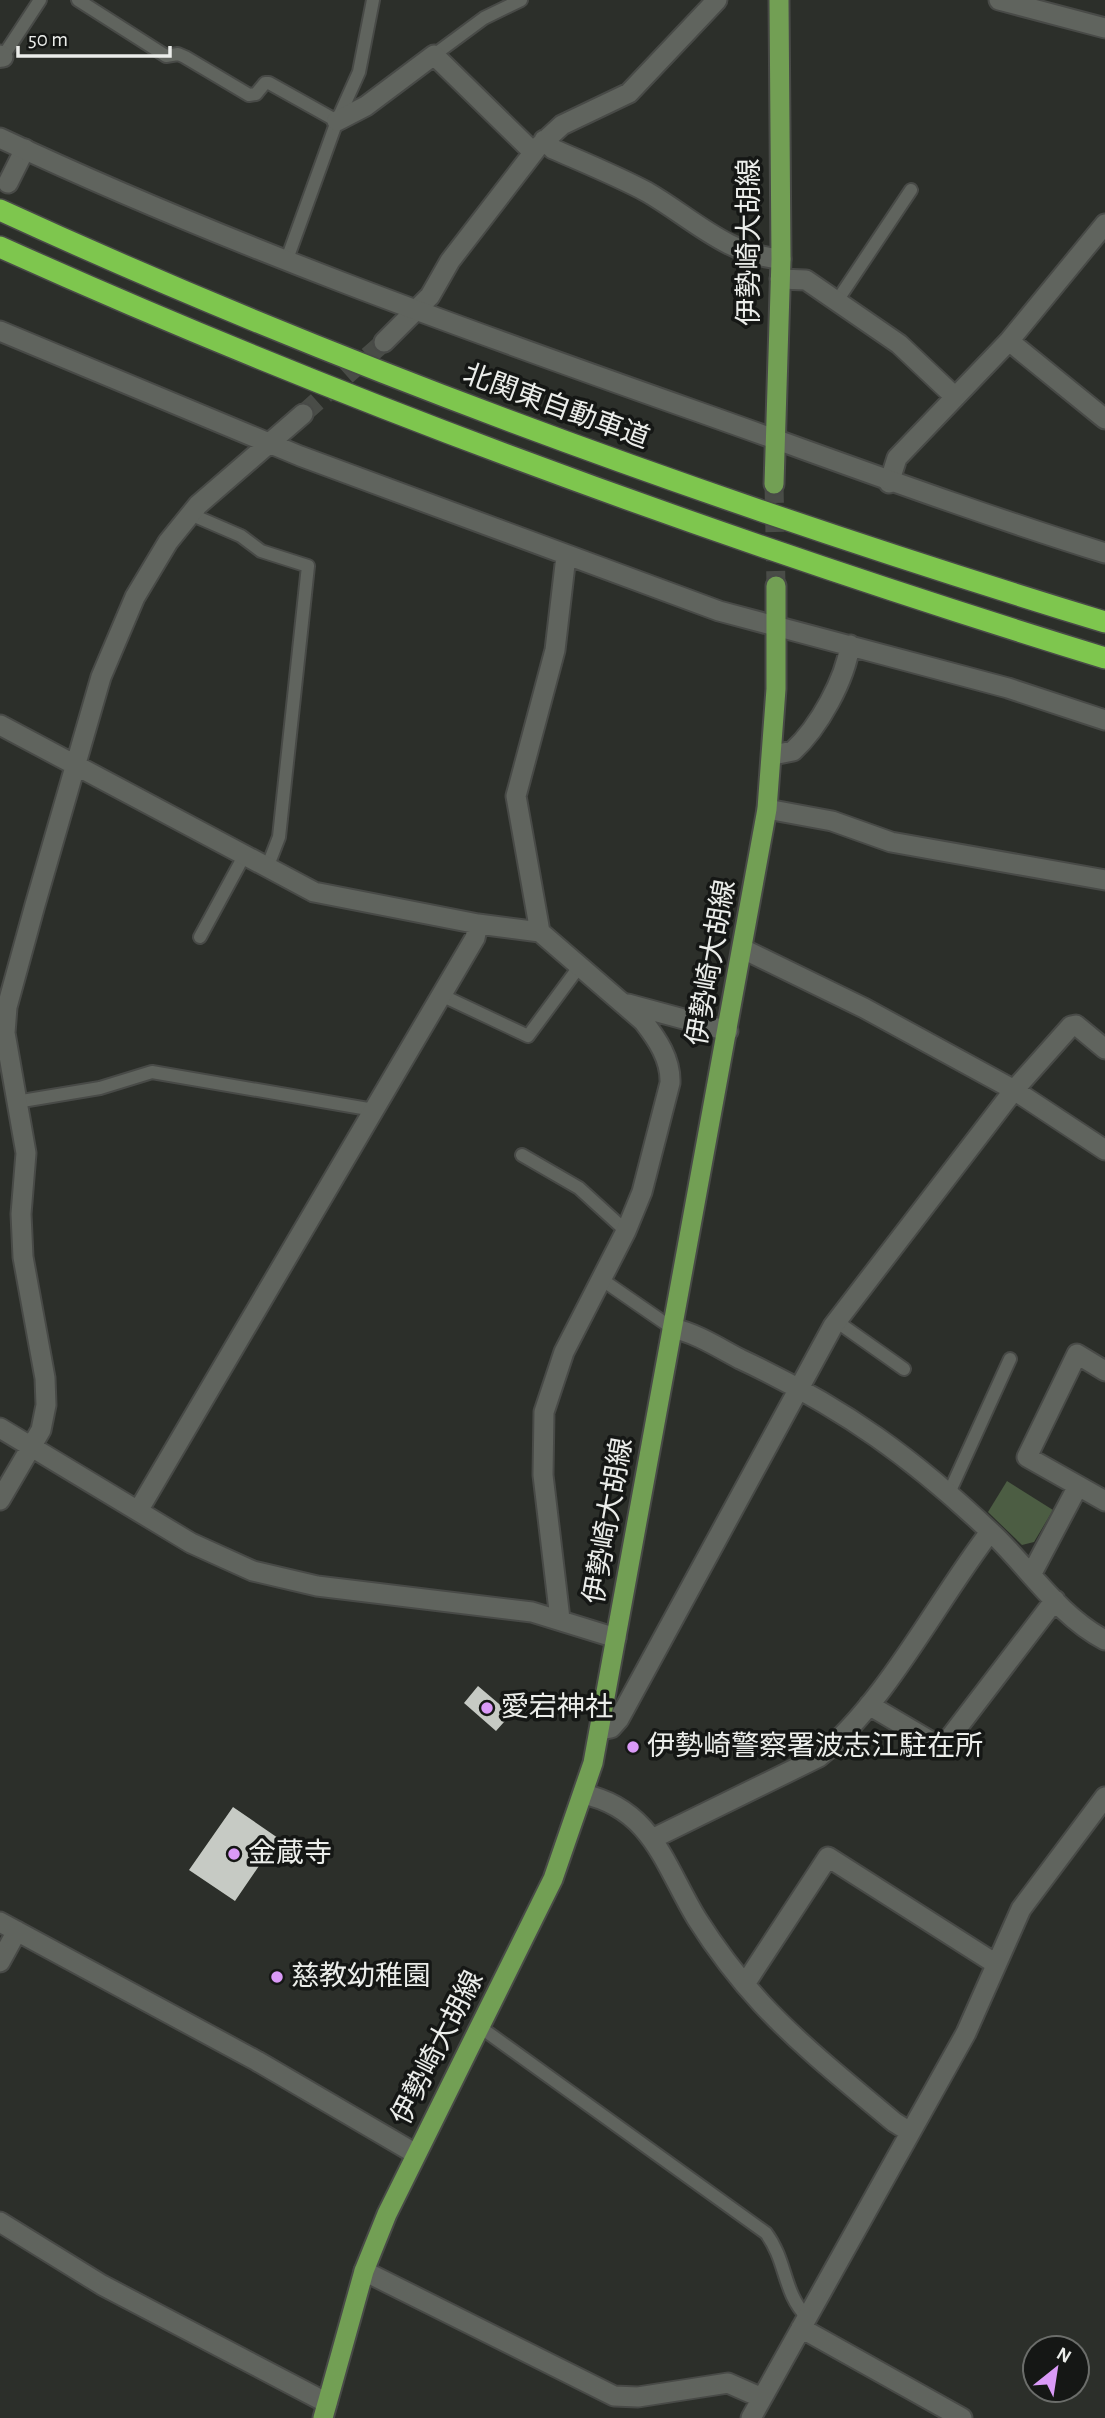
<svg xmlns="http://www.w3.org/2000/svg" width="1105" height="2418" font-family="'Alegreya Sans','Noto Sans JP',sans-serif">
	<rect width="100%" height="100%" fill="#2c2f2a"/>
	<path fill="#4c5d43" d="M1007,1481L1053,1510L1034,1542L1022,1545L988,1512Z"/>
	<path fill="#c6cac4" d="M478,1686L511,1714L496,1731L464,1703Z
		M233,1807L278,1838L235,1901L189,1870Z"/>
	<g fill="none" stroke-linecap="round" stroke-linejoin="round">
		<path stroke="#494c47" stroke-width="19" stroke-dasharray="19 10" stroke-linecap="butt" d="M303,414L384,342"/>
		<path stroke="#494c47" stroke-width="19" stroke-dasharray="19 10" stroke-linecap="butt" d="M774,484L776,586"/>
		<defs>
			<path id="service" d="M78,0L166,56L178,54L185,57L249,95L256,94L265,83H269L337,121
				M434,55L484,18L521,0
				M0,61L40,0
				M286,262L337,121L359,72L373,0
				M837,301L911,190
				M190,514L241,536L261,551L308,566L279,837L267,868
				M200,937L244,856
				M441,995L528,1036L579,967
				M16,1102L100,1088L152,1072L374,1110
				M522,1155L579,1188L626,1231
				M601,1279L672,1328
				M836,1321L904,1369
				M949,1493L1010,1359
				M480,2027L766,2233C787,2261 783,2293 807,2317"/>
			<path id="minor" d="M0,55L3,57
				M337,121L366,106L434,55L533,152
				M544,140L553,149C585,163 617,176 647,192C692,218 727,255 781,259
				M8,183L25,149
				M780,279L806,280L899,344L954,396
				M0,331L300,456L719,611L1008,688L1105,720
				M1009,341L1105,419
				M384,342L430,296L450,261L537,148L562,125L629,93L717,0
				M889,483L897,458L1009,341L1105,224
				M0,725L314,892L478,924L540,932L643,1021C657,1039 671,1059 670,1083L642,1192L626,1231L564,1352L544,1412L543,1475L560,1619
				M773,755L793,751C819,727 845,680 850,645
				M540,932L516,796L555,650L566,556
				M743,949L864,1008L1014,1090L1105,1150
				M628,1004L728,1031
				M672,1328C696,1333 719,1348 740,1359C843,1407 915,1459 997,1538C1032,1573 1061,1617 1105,1640
				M1105,1371L1077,1354L1027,1457L1105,1501
				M0,1428L191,1543L253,1571L317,1586L532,1612L616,1638
				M0,1500L41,1430L46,1405L45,1378L23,1257L21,1214L26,1153L5,1033L7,1007L35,905L101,677L135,597L168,542L198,505L303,414
				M138,1511L475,938L478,924
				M1032,1573L1078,1486
				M869,1705L942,1748L1055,1600
				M600,1730L611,1728L619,1719L833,1326L1014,1090L1071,1026L1076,1025L1105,1049
				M583,1794C653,1809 665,1867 697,1919C716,1949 738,1978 762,2004C802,2047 849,2084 894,2122L910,2132
				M654,1838L819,1757C888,1700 935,1604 990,1532
				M0,1922L257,2061L416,2154
				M0,1962L17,1931
				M745,1984L828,1857L996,1964
				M0,2222L102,2285L327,2403
				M364,2271L614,2396L638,2397L728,2383L762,2398
				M801,2328L962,2418
				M751,2418L966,2033L1021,1909L1105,1797"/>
			<path id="tertiary" d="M999,0L1105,28
				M0,138C226,244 461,328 696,411C832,459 967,510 1105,553
				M767,809L832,821L891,842L1105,880"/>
			<path id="primary" d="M774,484L781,259L779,0
				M323,2418L364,2271L387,2214L553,1879L593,1763L767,809L776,689V586"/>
			<path id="motorway" d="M0,210C357,374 729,507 1105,622
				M0,247C359,409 729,542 1105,658"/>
		</defs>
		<use href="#service" stroke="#484a47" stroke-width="16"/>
		<use href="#minor" stroke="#484a47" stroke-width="23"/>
		<use href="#tertiary" stroke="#484a47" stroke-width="23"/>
		<use href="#primary" stroke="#484a47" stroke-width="23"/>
		<use href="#motorway" stroke="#484a47" stroke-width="24"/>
		<use href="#service" stroke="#60645e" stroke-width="12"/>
		<use href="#minor" stroke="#60645e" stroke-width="19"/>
		<use href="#tertiary" stroke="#60645e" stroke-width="19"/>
		<use href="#primary" stroke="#729f54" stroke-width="19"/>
		<use href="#motorway" stroke="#7ec64e" stroke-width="21"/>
	</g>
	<g fill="#da9af7" stroke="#151715" stroke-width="2.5">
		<circle cx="487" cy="1708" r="7"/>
		<circle cx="633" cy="1747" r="7"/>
		<circle cx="234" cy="1854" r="7"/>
		<circle cx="277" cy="1977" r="7"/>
	</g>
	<g text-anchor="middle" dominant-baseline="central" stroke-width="7" stroke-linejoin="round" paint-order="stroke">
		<g font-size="28" fill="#ebedea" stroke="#151715">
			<text transform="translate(750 242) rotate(-90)">伊勢崎大胡線</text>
			<text transform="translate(556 407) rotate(20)">北関東自動車道</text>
			<text transform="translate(712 963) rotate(-80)">伊勢崎大胡線</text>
			<text transform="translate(609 1521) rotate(-80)">伊勢崎大胡線</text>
			<text transform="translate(438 2048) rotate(-63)">伊勢崎大胡線</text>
		</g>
		<g font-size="28" fill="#ebedea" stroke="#151715" text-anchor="start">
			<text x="501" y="1708">愛宕神社</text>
			<text x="647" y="1747">伊勢崎警察署波志江駐在所</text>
			<text x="248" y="1854">金蔵寺</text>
			<text x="291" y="1977">慈教幼稚園</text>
		</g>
	</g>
	<g transform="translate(1056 2369) rotate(30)"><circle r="33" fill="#151715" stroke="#6b6d6a" stroke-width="2"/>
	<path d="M0-5L12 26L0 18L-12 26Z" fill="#da9af7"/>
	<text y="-10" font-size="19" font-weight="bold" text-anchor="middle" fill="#ebedea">N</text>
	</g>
	<path d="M18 46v10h152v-10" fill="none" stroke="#ebedea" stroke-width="3.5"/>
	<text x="28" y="46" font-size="21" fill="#ebedea" stroke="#151715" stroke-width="5" paint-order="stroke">50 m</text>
</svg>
